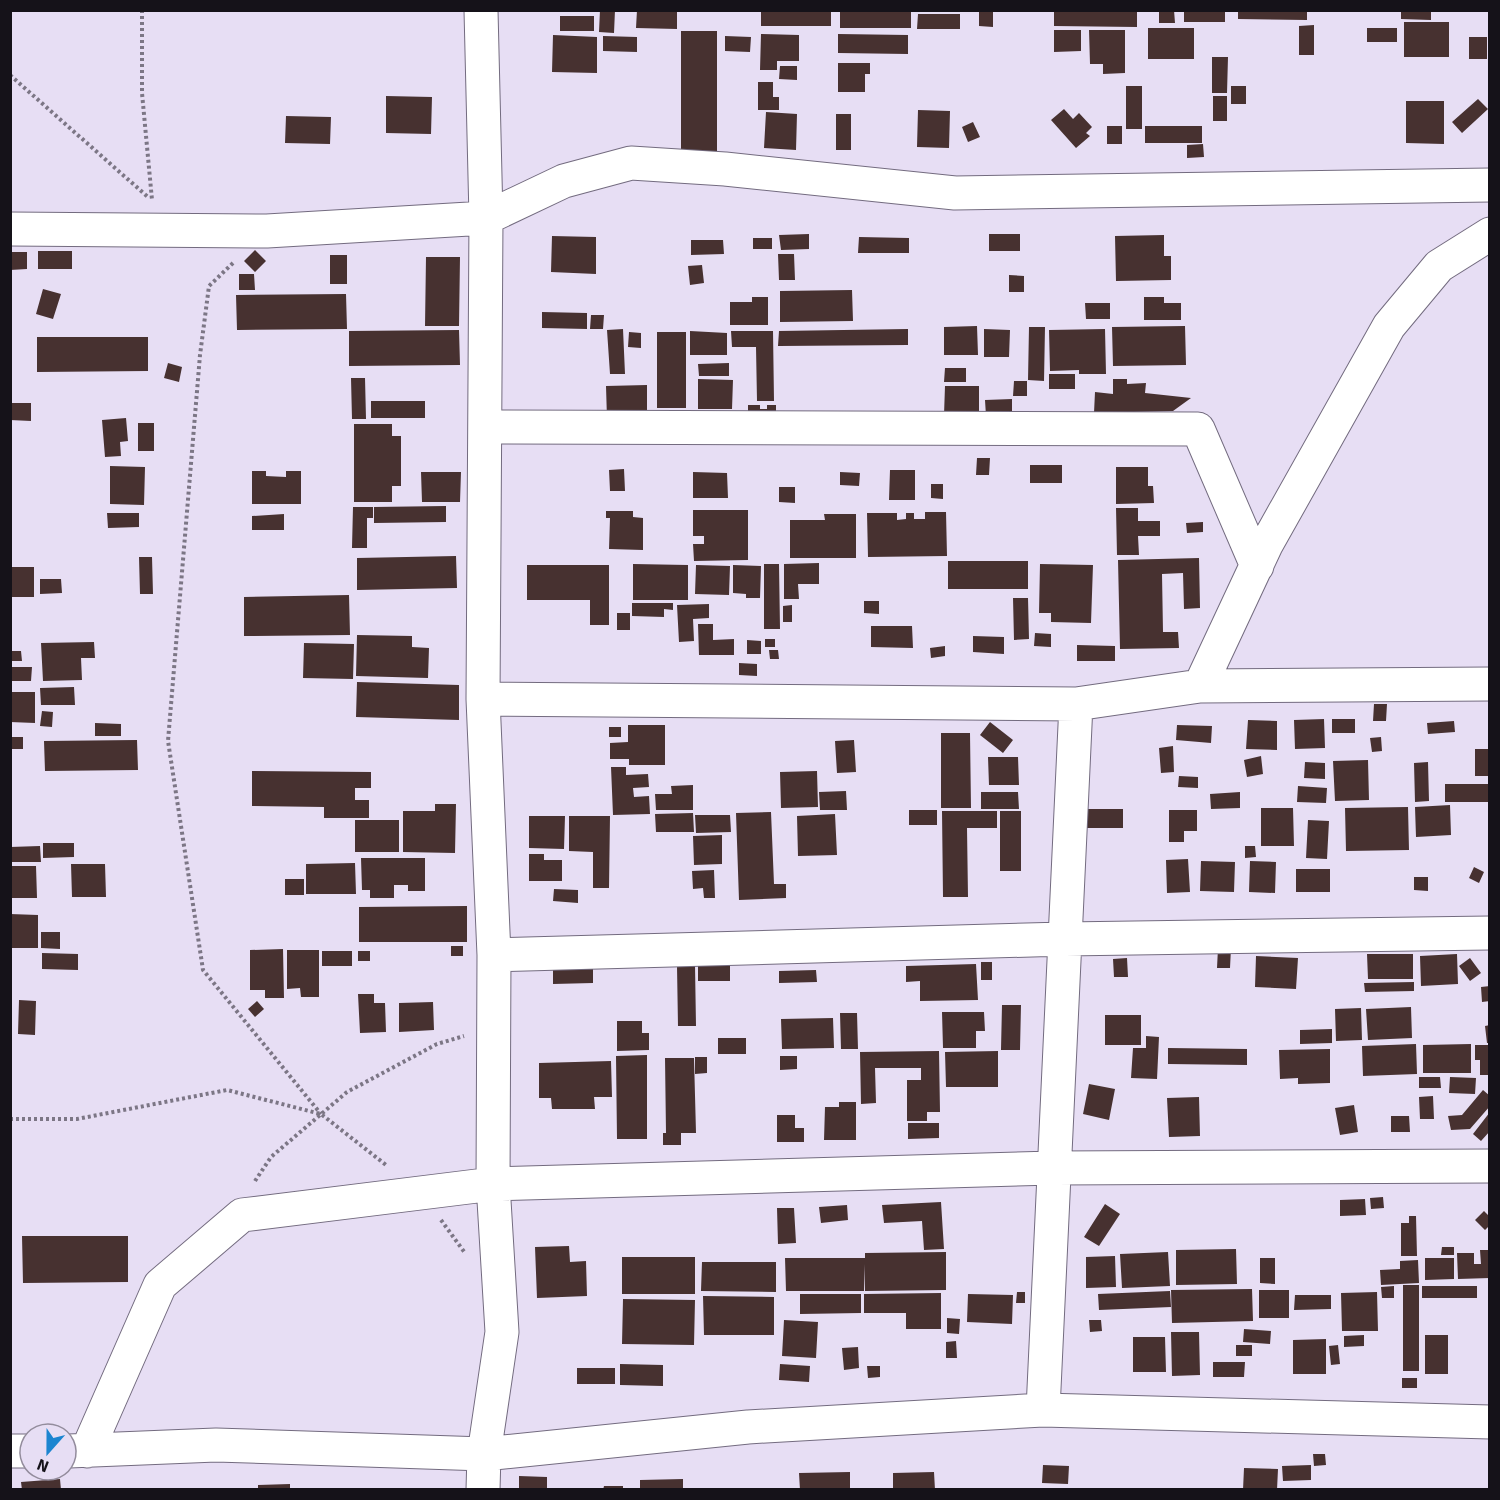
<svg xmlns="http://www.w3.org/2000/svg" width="1500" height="1500" font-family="Signika,sans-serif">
	<rect width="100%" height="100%" fill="#e7def4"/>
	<path fill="#473130" d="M600,10H615L614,33L599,32Z
		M637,10H677V29L636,28Z
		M761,10H831V26H761Z
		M840,10H911V28H840Z
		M979,10H993V27L979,26Z
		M1054,10H1137V27L1054,26Z
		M1159,10H1174L1175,23H1159Z
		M1184,10H1225V22H1184Z
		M1238,10H1307V20L1238,19Z
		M1401,10H1431V20L1401,19Z
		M918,14H960V29H917Z
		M560,16H594V31H560Z
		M1404,22H1449V57H1404Z
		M1314,25V55H1299V26Z
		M1148,28H1194V59H1148Z
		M1367,28H1397V42H1367Z
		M1054,30H1081V51L1054,52Z
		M1089,30H1125V73L1103,74V64H1090Z
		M681,31H717V152L681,151Z
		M761,34L799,35V61H777V70H760Z
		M838,34L908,35V54L838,53Z
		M553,35L597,37V73L552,72Z
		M603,36L637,37V52L603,51Z
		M725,36L751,37L750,52L725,51Z
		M1469,37H1487V59H1469Z
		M1212,57H1228L1227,93H1212Z
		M838,63H870V74H865V92H838Z
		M780,66H797V80L779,79Z
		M758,82H773V97H779V110H758Z
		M1126,86H1142V129H1126Z
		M1231,86H1246V104H1231Z
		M386,96L432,97L431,134L386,133Z
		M1213,96H1227V121H1213Z
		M1478,99L1488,109L1462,133L1452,122Z
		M1406,101H1444V144L1406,143Z
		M1064,109L1073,119L1079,113L1092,127L1086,133L1090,136L1076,148L1051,120Z
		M918,110L950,111L949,148L917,147Z
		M766,112L797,114L796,150L764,148Z
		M836,114H851V150H836Z
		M286,116L331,117L330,144L285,143Z
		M973,122L980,137L968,142L962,127Z
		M1107,126H1122V144H1107Z
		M1145,126H1202V143H1145Z
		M1203,144L1204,157L1187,158V145Z
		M809,234V249L781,250L779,235Z
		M989,234H1020V251H989Z
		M1164,235V256H1171V280L1116,281L1115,236Z
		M552,236L596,237V274L551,272Z
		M859,237L909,238V253H858Z
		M753,238H772V249H753Z
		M691,240H723L724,254L691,255Z
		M255,250L266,261L255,272L244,261Z
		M38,251H72V269H38Z
		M10,252H27V269L10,270Z
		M778,254H794L795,280H779Z
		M330,255H347V284H330Z
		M426,257H460L459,326H425Z
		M702,265L704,283L690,285L688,266Z
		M239,274H254L255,290H239Z
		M1009,275L1024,276V292H1009Z
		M43,289L61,294L53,319L36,314Z
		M852,290L853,321L780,322V291Z
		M346,294L347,329L237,330L236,295Z
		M752,297H768V325H730V302H752Z
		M1144,297H1164V303H1181V320H1144Z
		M1085,303H1110V319H1086Z
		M542,312L587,313V329L542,328Z
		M591,315H604L603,329H590Z
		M977,326L978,355H944V327Z
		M1185,326L1186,365L1113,366L1112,327Z
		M1029,327H1045L1044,381L1028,380Z
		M623,329L625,374H610L607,330Z
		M908,329V345L778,346L779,331Z
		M984,329L1010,330L1009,357H984Z
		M1105,329L1106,374H1079V370L1050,371L1049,330Z
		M459,330L460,365L349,366V331Z
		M690,331L727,333V355H690Z
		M731,331H773L774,401H757L756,347H732Z
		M629,332L641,333V348L628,347Z
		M657,332H686V408H657Z
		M37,337H148V371L37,372Z
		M168,363L182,367L179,382L164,378Z
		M729,363V376H699L698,364Z
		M945,368H966V382H944Z
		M1049,374H1075V389H1049Z
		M351,378H365L366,419H352Z
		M698,379L733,380L732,409H698Z
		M1113,379H1127V384L1146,383L1145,393L1191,398L1173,411L1094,413L1095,392L1113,394Z
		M1014,381H1027V396H1013Z
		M647,385V419H607L606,386Z
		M945,386H979V416L944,415Z
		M1012,399V415L986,416L985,400Z
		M371,401H425V418H371Z
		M10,403H31V421L10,420Z
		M748,405H760V409H767V405H776V418L748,417Z
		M126,418L128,441L120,442L121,456L105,457L102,420Z
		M138,423H154V451H138Z
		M354,424H392V436H401V486H392V502H354Z
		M977,458H990L989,475H976Z
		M1030,465H1062V483H1030Z
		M110,466L145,467L144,505L110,504Z
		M1116,467H1148V486H1153L1154,503L1116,504Z
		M624,469L625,491H610L609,470Z
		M890,470H915V500H889Z
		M252,471H266V476L286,477V471H301V504H252Z
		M421,472H461L460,502H422Z
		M693,472L727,473L728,498H693Z
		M840,472L860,473L859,486L840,485Z
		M931,484H943V499L931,498Z
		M779,487H795V503L779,502Z
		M446,506V522L374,523V507Z
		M353,507H373V518H367V548H352Z
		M1116,508H1138V521H1160V536H1138L1139,555H1117Z
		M693,510H748V560L694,561L693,544H704V536H693Z
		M606,511H633V517L643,518V550L609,549L610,518H606Z
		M925,512H946L947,556L868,557L867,513H897V520L906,519V513H914V519H925Z
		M107,513H139V527L108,528Z
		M284,514V530H252V516Z
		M824,514H856V558H790V520H825Z
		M1203,522V532L1187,533L1186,523Z
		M456,556L457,588L357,590V558Z
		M139,557H152L153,594H140Z
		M1199,558L1200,608L1184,609L1183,573L1162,574L1163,632H1178L1179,648L1120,649L1118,560Z
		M948,561H1028V589H948Z
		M819,563V584H798L799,599H784V564Z
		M633,564L688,565V600H633Z
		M764,564H779L780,629H764Z
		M1040,564L1093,565L1091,623L1051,622V613H1039Z
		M527,565H609V625H590V600H527Z
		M696,565L730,566L729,595L695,594Z
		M733,565L761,566L760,598H746V594L733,593Z
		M10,567H34V597H10Z
		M40,579H61L62,593L40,594Z
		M349,595L350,635L244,636V597Z
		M1013,598H1028L1029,639L1014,640Z
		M864,601H879V614L864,613Z
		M632,603H673V610L664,609V617L632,616Z
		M709,604V618L693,619L694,641L679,642L677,605Z
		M792,605V622H783V606Z
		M617,613H630V630H617Z
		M698,624H713V640L734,639V655H699Z
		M871,626H912L913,648L871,647Z
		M1035,633L1051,634V647L1034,646Z
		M357,635L412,636V647L429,648L428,678L356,676Z
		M973,636L1004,637V654L973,652Z
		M765,639H775V647H765Z
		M747,640L761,641V654H747Z
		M94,642L95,658H81L82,680L43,681L41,643Z
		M304,643L354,644L353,679L303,678Z
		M1077,645L1115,646V661H1077Z
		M945,646V656L931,658L930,648Z
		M769,650H778L779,659H770Z
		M10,651H21L22,661H10Z
		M739,663L757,664V676L739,675Z
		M10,667H32L31,681H10Z
		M357,682L459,685V720L356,717Z
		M74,687L75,705H41L40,688Z
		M10,692H35V723L10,722Z
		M1374,704H1387L1386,721H1373Z
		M42,711L53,712L52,727L40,726Z
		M1324,719L1325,748L1295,749L1294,720Z
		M1332,719H1355V733H1332Z
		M1248,720L1277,721V750L1246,749Z
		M1454,721L1455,732L1428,734L1427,723Z
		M990,722L1013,740L1003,753L980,735Z
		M95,723L121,724V736H95Z
		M628,725H665V765H629V759H610V743L628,742Z
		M1177,725L1212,726L1211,743L1176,740Z
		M609,727H621V737H609Z
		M941,733H970L971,808H941Z
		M10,737H23V749H10Z
		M1381,737L1382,751L1372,752L1370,738Z
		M137,740L138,770L45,771L44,741Z
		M854,740L856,772L837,773L835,741Z
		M1173,746L1174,772L1161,773L1159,748Z
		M1475,749H1490V776H1475Z
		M1261,756L1263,774L1247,777L1244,760Z
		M988,757H1018L1019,785H989Z
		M1368,760L1369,800L1335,801L1333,761Z
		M1305,762L1325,763V779L1304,778Z
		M1428,762L1429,801L1415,802L1414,763Z
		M611,767H626V775L648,774L649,787L633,788L634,797L649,796L650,814L613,815Z
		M252,771L371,772V788H355V800H369V818H324V807L252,806Z
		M817,771L818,807L781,808L780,772Z
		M1179,776L1198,777V788L1178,787Z
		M1445,784H1490V802H1445Z
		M693,785V810H656L655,794H672L671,786Z
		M1298,786L1327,788L1326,803L1297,802Z
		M846,791L847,810H820L819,792Z
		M981,792H1018L1019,809H981Z
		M1240,792V808L1211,809L1210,794Z
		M435,804H456L455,853L403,852V811H435Z
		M1450,805L1451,835L1416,837L1415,807Z
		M1408,807L1409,850L1346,851L1345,808Z
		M1261,808H1293L1294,846H1261Z
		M1081,809H1123V828H1081Z
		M909,810H937V825H909Z
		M1169,810H1197V831H1184V842H1169Z
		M942,811H997V828H967L968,897H943Z
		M1000,811H1021V871H1000Z
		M771,812L774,884H786V898L739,900L736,813Z
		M693,813L694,832H656L655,814Z
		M835,814L837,855L798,856L797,816Z
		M695,815H730L731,832L696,833Z
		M529,816H565L564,849L529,848Z
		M569,816H610L609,888H593V852L569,851Z
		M355,820H399V852H355Z
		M1308,820L1329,821L1327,859L1306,858Z
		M722,835V864L694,865L693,836Z
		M43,843H74V857L43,858Z
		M40,846L41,862H10V847Z
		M1245,846H1255L1256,857L1245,858Z
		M529,854H544V860H562V881H529Z
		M361,858H425V891H408V885H394V898H370V890H362Z
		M1188,859L1190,892L1167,893L1166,860Z
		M1201,861L1235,862L1234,892L1200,891Z
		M1250,861L1276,862L1275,893L1249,892Z
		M355,863L356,894H306V864Z
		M71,864H105L106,897H72Z
		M10,866H36L37,898H10Z
		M1474,867L1484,872L1479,883L1469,878Z
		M1296,869H1330V892H1296Z
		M714,870L715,898H704L703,888L693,889L692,871Z
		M1414,877H1428V891L1414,890Z
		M285,879H304V895H285Z
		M554,889L578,890V903L553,901Z
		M467,906V942H359V907Z
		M10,914L38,915V948H10Z
		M41,932H60V949L41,948Z
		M451,946H463V956H451Z
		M1218,948H1231L1230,968H1217Z
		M283,949L284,998H265V990H250V950Z
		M287,950H319V997H301L300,988L287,989Z
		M322,951H352V966H322Z
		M358,951H370V961H358Z
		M42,953L78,954V970L42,969Z
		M1367,954H1413V979H1368Z
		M1457,954L1458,984L1421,986L1420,956Z
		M1256,956L1298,958L1296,989L1255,987Z
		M1127,958L1128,977H1114L1113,959Z
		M1470,958L1481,973L1470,981L1459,966Z
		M981,962H992V980H981Z
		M976,964L978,1000L920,1001V981L906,982V966Z
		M695,965L696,1026H678L677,966Z
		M730,965V981H698V966Z
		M593,966V983L553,984V967Z
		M816,970L817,982L779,983V971Z
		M1414,982V991L1365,992L1364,983Z
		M1490,986V1001L1482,1002L1481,987Z
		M358,994H374V1003H385L386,1032L360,1033Z
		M19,1000L36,1001L35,1035L18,1034Z
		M257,1001L264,1009L255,1017L248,1009Z
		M433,1002L434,1030L399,1032V1003Z
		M1002,1005H1021L1020,1050H1001Z
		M1411,1007L1412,1038L1368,1040L1366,1009Z
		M1361,1008L1362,1040L1336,1041L1335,1009Z
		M942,1012H984L985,1031H976V1048H943Z
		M840,1013H857L858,1049H841Z
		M1105,1015H1141V1045H1105Z
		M833,1018L834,1048L782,1049L781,1019Z
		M617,1021H642V1033H649V1050L617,1051Z
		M1490,1025V1043H1487L1485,1026Z
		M1332,1029V1043L1300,1044V1030Z
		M1146,1036L1159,1037L1157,1079L1131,1078L1133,1048H1146Z
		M718,1038H746V1054H718Z
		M1416,1044L1417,1074L1363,1076L1362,1046Z
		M1471,1044V1073H1423V1045Z
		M1475,1045H1490V1075H1480V1060H1475Z
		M1168,1048L1247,1049V1065L1168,1064Z
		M1330,1049V1083L1298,1084V1078L1280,1079L1279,1050Z
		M939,1051L940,1112H927V1121H907V1080H921V1068H875L876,1103L861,1104L860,1052Z
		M998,1051V1087H946L945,1052Z
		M647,1055V1139H617L616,1056Z
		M780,1056H797V1069L780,1070Z
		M695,1057H707V1073L695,1074Z
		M665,1058H694L696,1133H681V1145H663V1133H666Z
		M611,1061L612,1097H594L595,1109H552L551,1098H539V1063Z
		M1419,1077H1440L1441,1088H1419Z
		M1450,1077L1476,1078L1475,1094L1449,1093Z
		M1089,1084L1115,1089L1109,1120L1083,1114Z
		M1483,1090L1490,1096V1106L1470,1129L1451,1130L1448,1116L1462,1115Z
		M1433,1096L1434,1119H1420L1419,1097Z
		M1199,1097L1200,1136L1169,1137L1167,1098Z
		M839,1102H856V1140H824L825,1107H839Z
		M1354,1105L1358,1132L1340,1135L1335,1108Z
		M1490,1112V1131L1481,1141L1473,1134Z
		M777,1115H795V1128H804V1142H777Z
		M1391,1116H1409L1410,1132H1391Z
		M908,1123H939V1138L908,1139Z
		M1383,1197L1384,1208L1371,1209L1370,1198Z
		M1365,1199L1366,1215L1340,1216V1200Z
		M941,1202L944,1249L924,1250L922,1221L884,1223L882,1205Z
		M1105,1204L1120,1214L1099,1246L1084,1237Z
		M847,1205L848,1220L821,1223L819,1207Z
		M777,1208H794L796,1243L778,1244Z
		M1484,1211L1490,1217V1225L1485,1230L1475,1220Z
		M1409,1216H1416L1417,1256H1401V1223H1409Z
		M22,1236H128V1282L23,1283Z
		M569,1246L570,1262L586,1261L587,1296L537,1298L535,1247Z
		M1442,1247H1454V1255H1441Z
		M1236,1249L1237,1284L1176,1285V1250Z
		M1480,1250H1490V1278L1458,1279L1457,1253H1474V1264H1481Z
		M946,1252V1290L865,1291L864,1264V1291H786L785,1258H865V1253Z
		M1168,1252L1170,1286L1122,1288L1120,1254Z
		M1115,1256L1116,1287L1086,1288V1257Z
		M622,1257H695V1294H622Z
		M1260,1258H1275V1284L1260,1283Z
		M1425,1258H1454V1279L1425,1280Z
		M1418,1260L1419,1283L1381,1285L1380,1270L1400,1269V1261Z
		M702,1262H776V1292L701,1291Z
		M1403,1285H1419V1371H1403Z
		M1394,1286V1298H1382L1381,1287Z
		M1422,1286H1477V1298H1422Z
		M1252,1289L1253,1321L1172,1323L1171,1290Z
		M1259,1290H1289V1318H1259Z
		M1170,1291L1171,1307L1099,1310L1098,1294Z
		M1017,1292H1025V1303H1016Z
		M1377,1292L1378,1331H1342L1341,1293Z
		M941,1293V1329H906V1313H864V1294Z
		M800,1294H861V1313L800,1314Z
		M968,1294L1013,1295L1012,1324L967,1322Z
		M1295,1295H1331V1309L1294,1310Z
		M703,1296L774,1297V1335H704Z
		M623,1299L695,1300L694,1345L622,1344Z
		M947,1318L960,1319L959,1334L947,1333Z
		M784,1320L818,1322L816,1358L782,1356Z
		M1089,1320H1101L1102,1331L1090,1332Z
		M1244,1329L1271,1331L1270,1344L1243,1342Z
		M1171,1332H1199L1200,1375L1172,1376Z
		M1364,1335V1346L1344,1347V1336Z
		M1425,1335H1448V1374H1425Z
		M1133,1337H1165L1166,1372H1133Z
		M1326,1339V1374H1293V1340Z
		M956,1341L957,1358H946V1342Z
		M1236,1345H1252V1356H1236Z
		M1338,1345L1340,1364L1331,1365L1329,1346Z
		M858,1347L859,1368L844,1370L842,1348Z
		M1213,1362H1245L1244,1377H1213Z
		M620,1364L663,1365V1386L620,1385Z
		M780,1364L810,1366L809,1382L779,1380Z
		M867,1366H880V1377L868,1378Z
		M577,1368H615V1384H577Z
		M1402,1378H1417V1388H1402Z
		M1313,1454H1325L1326,1465L1314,1466Z
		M1043,1465L1069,1466L1068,1484L1042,1483Z
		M1311,1465V1480L1283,1481L1282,1466Z
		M1244,1468L1278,1469L1277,1490H1243Z
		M850,1472V1488L800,1490L799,1473Z
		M934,1472L935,1490H893V1473Z
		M519,1476L547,1477V1490H519Z
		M60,1479L61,1490H22L21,1482Z
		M683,1479V1490H640V1480Z
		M290,1484V1490H258V1485Z
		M604,1486H623V1490H603Z"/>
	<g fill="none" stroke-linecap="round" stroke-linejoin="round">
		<defs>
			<path id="minor" d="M481,10L486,218L483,699L494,955L493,1184L502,1332L484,1454L483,1490
				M10,229L267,231L486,218L564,181L631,163L725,169L955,193L1490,185
				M486,427L1198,429L1257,566
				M1200,686L1266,545L1389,326L1439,266L1490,234
				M483,699L1076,704L1200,686L1490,684
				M494,955L1065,939L1490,933
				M1043,1410L1076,704
				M10,1451H30
				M69,1451L216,1445L484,1454L748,1427L1043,1410L1490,1422
				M87,1451L160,1285L242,1215L493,1184L1054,1168L1490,1166"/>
		</defs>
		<use href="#minor" stroke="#736b7f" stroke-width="35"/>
		<path stroke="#7c7685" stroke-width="4" stroke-dasharray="3 3" stroke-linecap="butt" d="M142,10V93L152,200
			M10,75L149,198
			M233,263L209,286L200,355L168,741L203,970L321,1114
			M10,1119H77L227,1090L321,1114L386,1165
			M255,1181L271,1157L347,1092L437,1044L464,1036
			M441,1220L465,1253"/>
		<use href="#minor" stroke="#fff" stroke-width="33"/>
	</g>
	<rect width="1500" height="1500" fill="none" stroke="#151219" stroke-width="24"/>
	<g transform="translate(48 1452) rotate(201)"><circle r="28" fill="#e7def4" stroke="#938c9c" stroke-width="1.5"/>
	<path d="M0-4.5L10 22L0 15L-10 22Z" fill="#1c85d0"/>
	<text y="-9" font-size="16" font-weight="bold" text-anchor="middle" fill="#151219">N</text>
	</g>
</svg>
